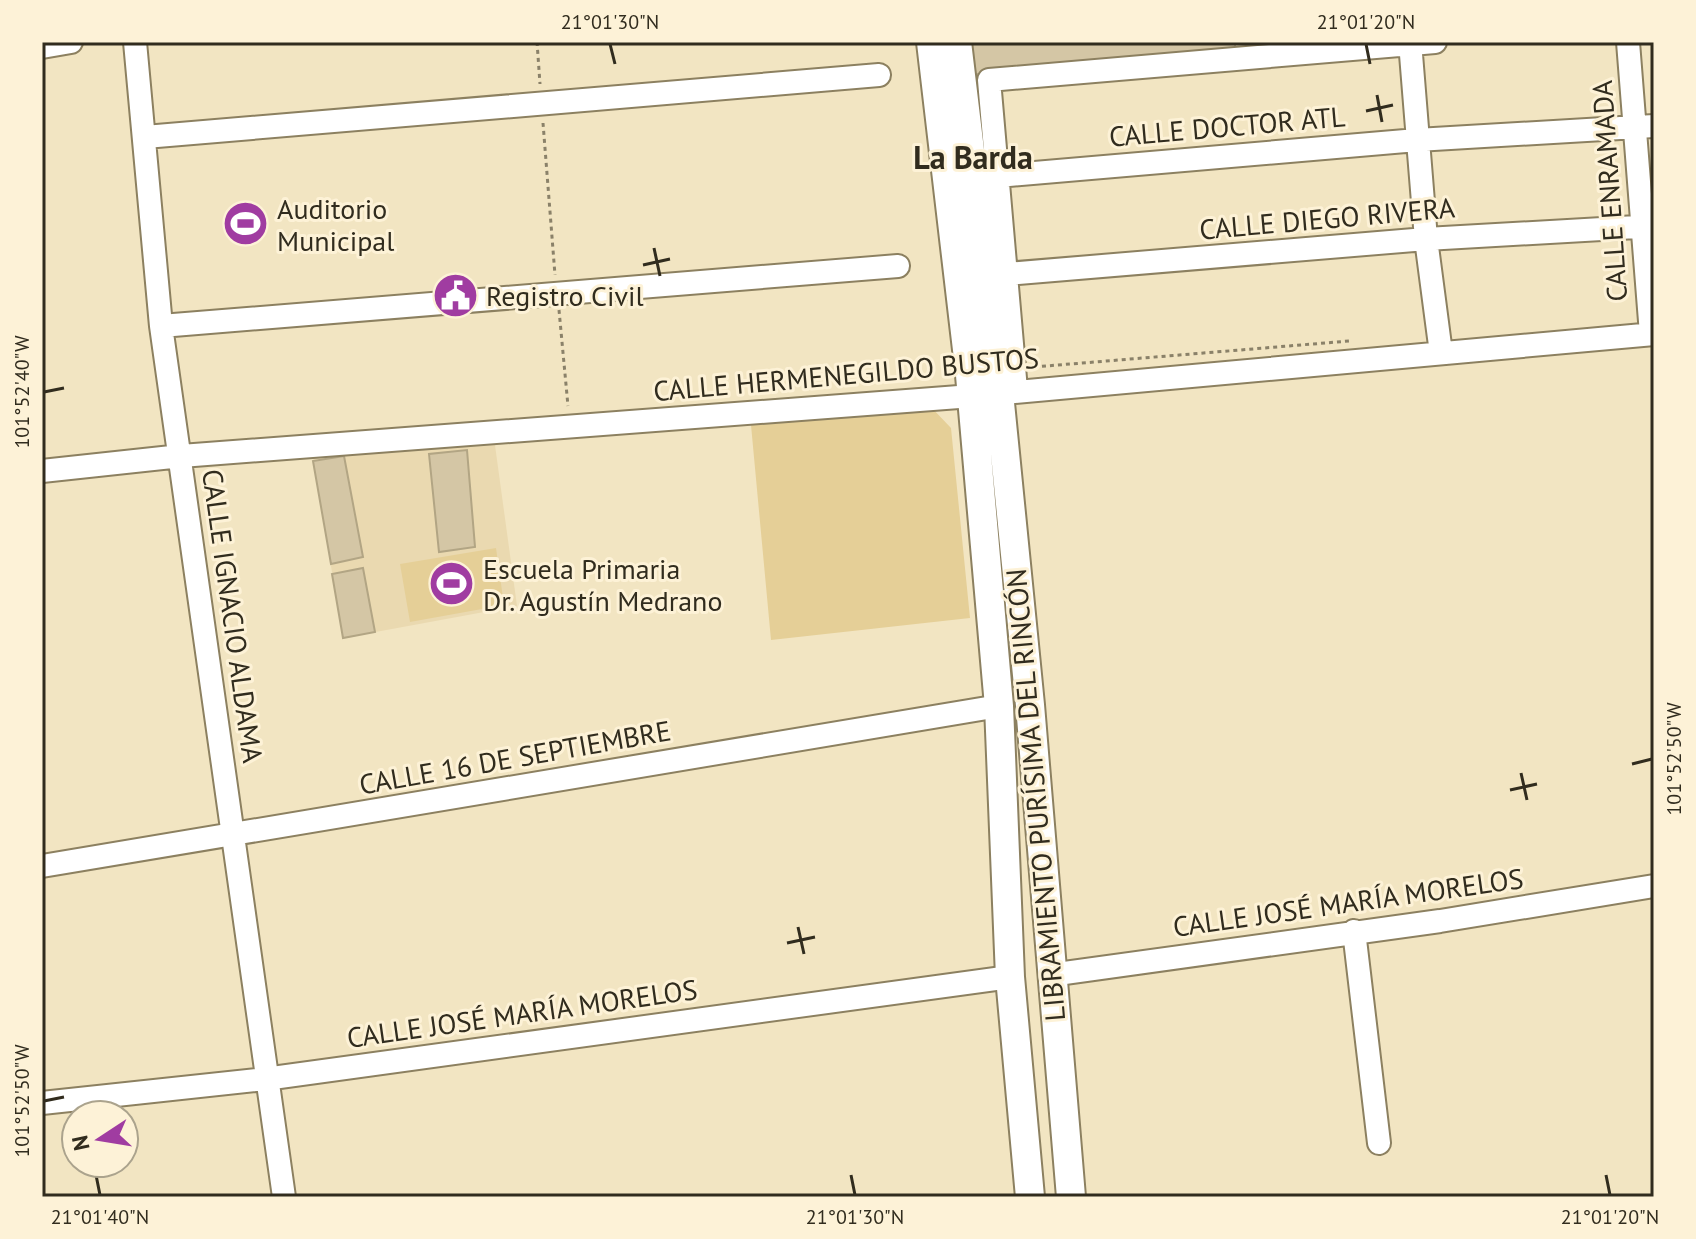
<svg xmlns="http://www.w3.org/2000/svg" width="1696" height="1239" font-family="'PT Sans',sans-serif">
	<rect width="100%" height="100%" fill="#f2e5c2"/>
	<path fill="#ead9b0" d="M494,438L517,606L343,638L312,452Z"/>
	<path fill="#e5cf97" d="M930,406L951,428L970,618L771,640L751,425Z
		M496,548L504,605L410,622L400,564Z"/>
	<path fill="#d4c6a5" stroke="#b2a584" stroke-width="2" d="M965,42H1235V52L966,75Z
		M467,450L475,547L439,552L429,454Z
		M344,456L363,557L331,564L313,461Z
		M363,568L375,632L343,638L332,574Z"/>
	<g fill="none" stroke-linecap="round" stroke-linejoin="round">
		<defs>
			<path id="minor" d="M135,42L161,326L284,1197
				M1410,42L1426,239L1441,353
				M1628,42L1651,334
				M42,47L71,42
				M145,137L879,75
				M998,176L1417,140L1654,126
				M1006,274L1426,239L1654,226
				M161,326L898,266
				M1016,390L989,80L1435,42
				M42,471L181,456L972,396L1654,334
				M42,866L999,706
				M1354,931L1379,1143
				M1050,975L1440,921L1654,886
				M42,1103L265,1079L1010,977"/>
			<path id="major" d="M931,42L970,375L999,706L1010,977L1030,1197
				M957,42L999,393L1030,705L1071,1197"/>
		</defs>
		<use href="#minor" stroke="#8c8060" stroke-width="26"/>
		<use href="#major" stroke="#8c8060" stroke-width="32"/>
		<path stroke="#8a8169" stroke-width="3" stroke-dasharray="4 4" stroke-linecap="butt" d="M537,42L540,84
			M543,123L555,275
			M559,310L568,406
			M1034,367L1349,341"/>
		<use href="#minor" stroke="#fff" stroke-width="22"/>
		<use href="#major" stroke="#fff" stroke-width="28"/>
	</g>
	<path fill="none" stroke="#312c1e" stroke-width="3" d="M610,44L615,64M1366,44L1370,64M1377,95L1382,122M1366,111L1393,105M654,248L660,276M643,265L670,259M44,392L64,388M1632,764L1652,759M1521,773L1527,800M1510,790L1537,784M798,927L804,954M787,943L815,937M44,1101L64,1097M96,1175L100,1195M851,1175L855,1195M1606,1175L1610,1195"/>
	<defs>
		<symbol id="stadium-disc" viewBox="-11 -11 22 22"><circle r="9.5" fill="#a03ca1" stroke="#fdf2d7"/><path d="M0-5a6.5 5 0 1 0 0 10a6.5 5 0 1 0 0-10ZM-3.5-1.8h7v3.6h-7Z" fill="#fff"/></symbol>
		<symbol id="civic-disc" viewBox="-11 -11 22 22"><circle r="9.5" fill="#a03ca1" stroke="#fdf2d7"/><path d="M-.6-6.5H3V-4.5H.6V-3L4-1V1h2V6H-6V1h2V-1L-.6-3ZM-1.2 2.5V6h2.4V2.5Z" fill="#fff"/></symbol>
	</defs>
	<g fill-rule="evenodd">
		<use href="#stadium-disc" x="220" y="198" width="51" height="51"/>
		<use href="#civic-disc" x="430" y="270" width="51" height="51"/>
		<use href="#stadium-disc" x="426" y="558" width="51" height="51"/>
	</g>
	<g text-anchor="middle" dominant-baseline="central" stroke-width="6" stroke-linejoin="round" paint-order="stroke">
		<g font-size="28" fill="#312c1e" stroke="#fdf2d7">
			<text transform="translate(1227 126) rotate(-5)">CALLE DOCTOR ATL</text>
			<text transform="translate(1609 191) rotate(-94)">CALLE ENRAMADA</text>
			<text transform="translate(1327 218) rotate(-5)">CALLE DIEGO RIVERA</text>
			<text transform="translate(846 374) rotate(-5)">CALLE HERMENEGILDO BUSTOS</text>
			<text transform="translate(233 616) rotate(82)">CALLE IGNACIO ALDAMA</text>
			<text transform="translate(515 757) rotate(-10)">CALLE 16 DE SEPTIEMBRE</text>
			<text transform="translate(1035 795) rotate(-95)">LIBRAMIENTO PURÍSIMA DEL RINCÓN</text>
			<text transform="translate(1348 902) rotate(-8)">CALLE JOSÉ MARÍA MORELOS</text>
			<text transform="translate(522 1013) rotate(-8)">CALLE JOSÉ MARÍA MORELOS</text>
		</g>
		<g font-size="28" fill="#312c1e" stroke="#fdf2d7" text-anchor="start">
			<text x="277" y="208">Auditorio<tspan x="277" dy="32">Municipal</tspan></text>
			<text x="486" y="295">Registro Civil</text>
			<text x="483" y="568">Escuela Primaria<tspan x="483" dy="32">Dr. Agustín Medrano</tspan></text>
		</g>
		<g font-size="32" font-weight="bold" fill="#312c1e" stroke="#fdf2d7">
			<text x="973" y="157">La Barda</text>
		</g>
	</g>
	<rect width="1696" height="1239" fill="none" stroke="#fdf2d7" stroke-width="88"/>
	<g transform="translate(100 1139) rotate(258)"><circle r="38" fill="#fdf2d7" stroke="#aba38d" stroke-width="2"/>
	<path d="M0-6L14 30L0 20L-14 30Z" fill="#a03ca1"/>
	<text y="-12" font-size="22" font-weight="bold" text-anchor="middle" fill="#312c1e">N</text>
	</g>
	<rect x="44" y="44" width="1608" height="1151" fill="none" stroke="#312c1e" stroke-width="3"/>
	<g font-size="20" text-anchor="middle" fill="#312c1e">
		<text x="610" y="29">21°01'30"N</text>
		<text x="1366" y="29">21°01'20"N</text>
		<text transform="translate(22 392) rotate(-90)" y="7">101°52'40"W</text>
		<text transform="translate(1674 759) rotate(-90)" y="7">101°52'50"W</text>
		<text transform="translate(22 1101) rotate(-90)" y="7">101°52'50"W</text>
		<text x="100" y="1224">21°01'40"N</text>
		<text x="855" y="1224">21°01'30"N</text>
		<text x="1610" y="1224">21°01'20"N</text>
	</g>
</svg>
